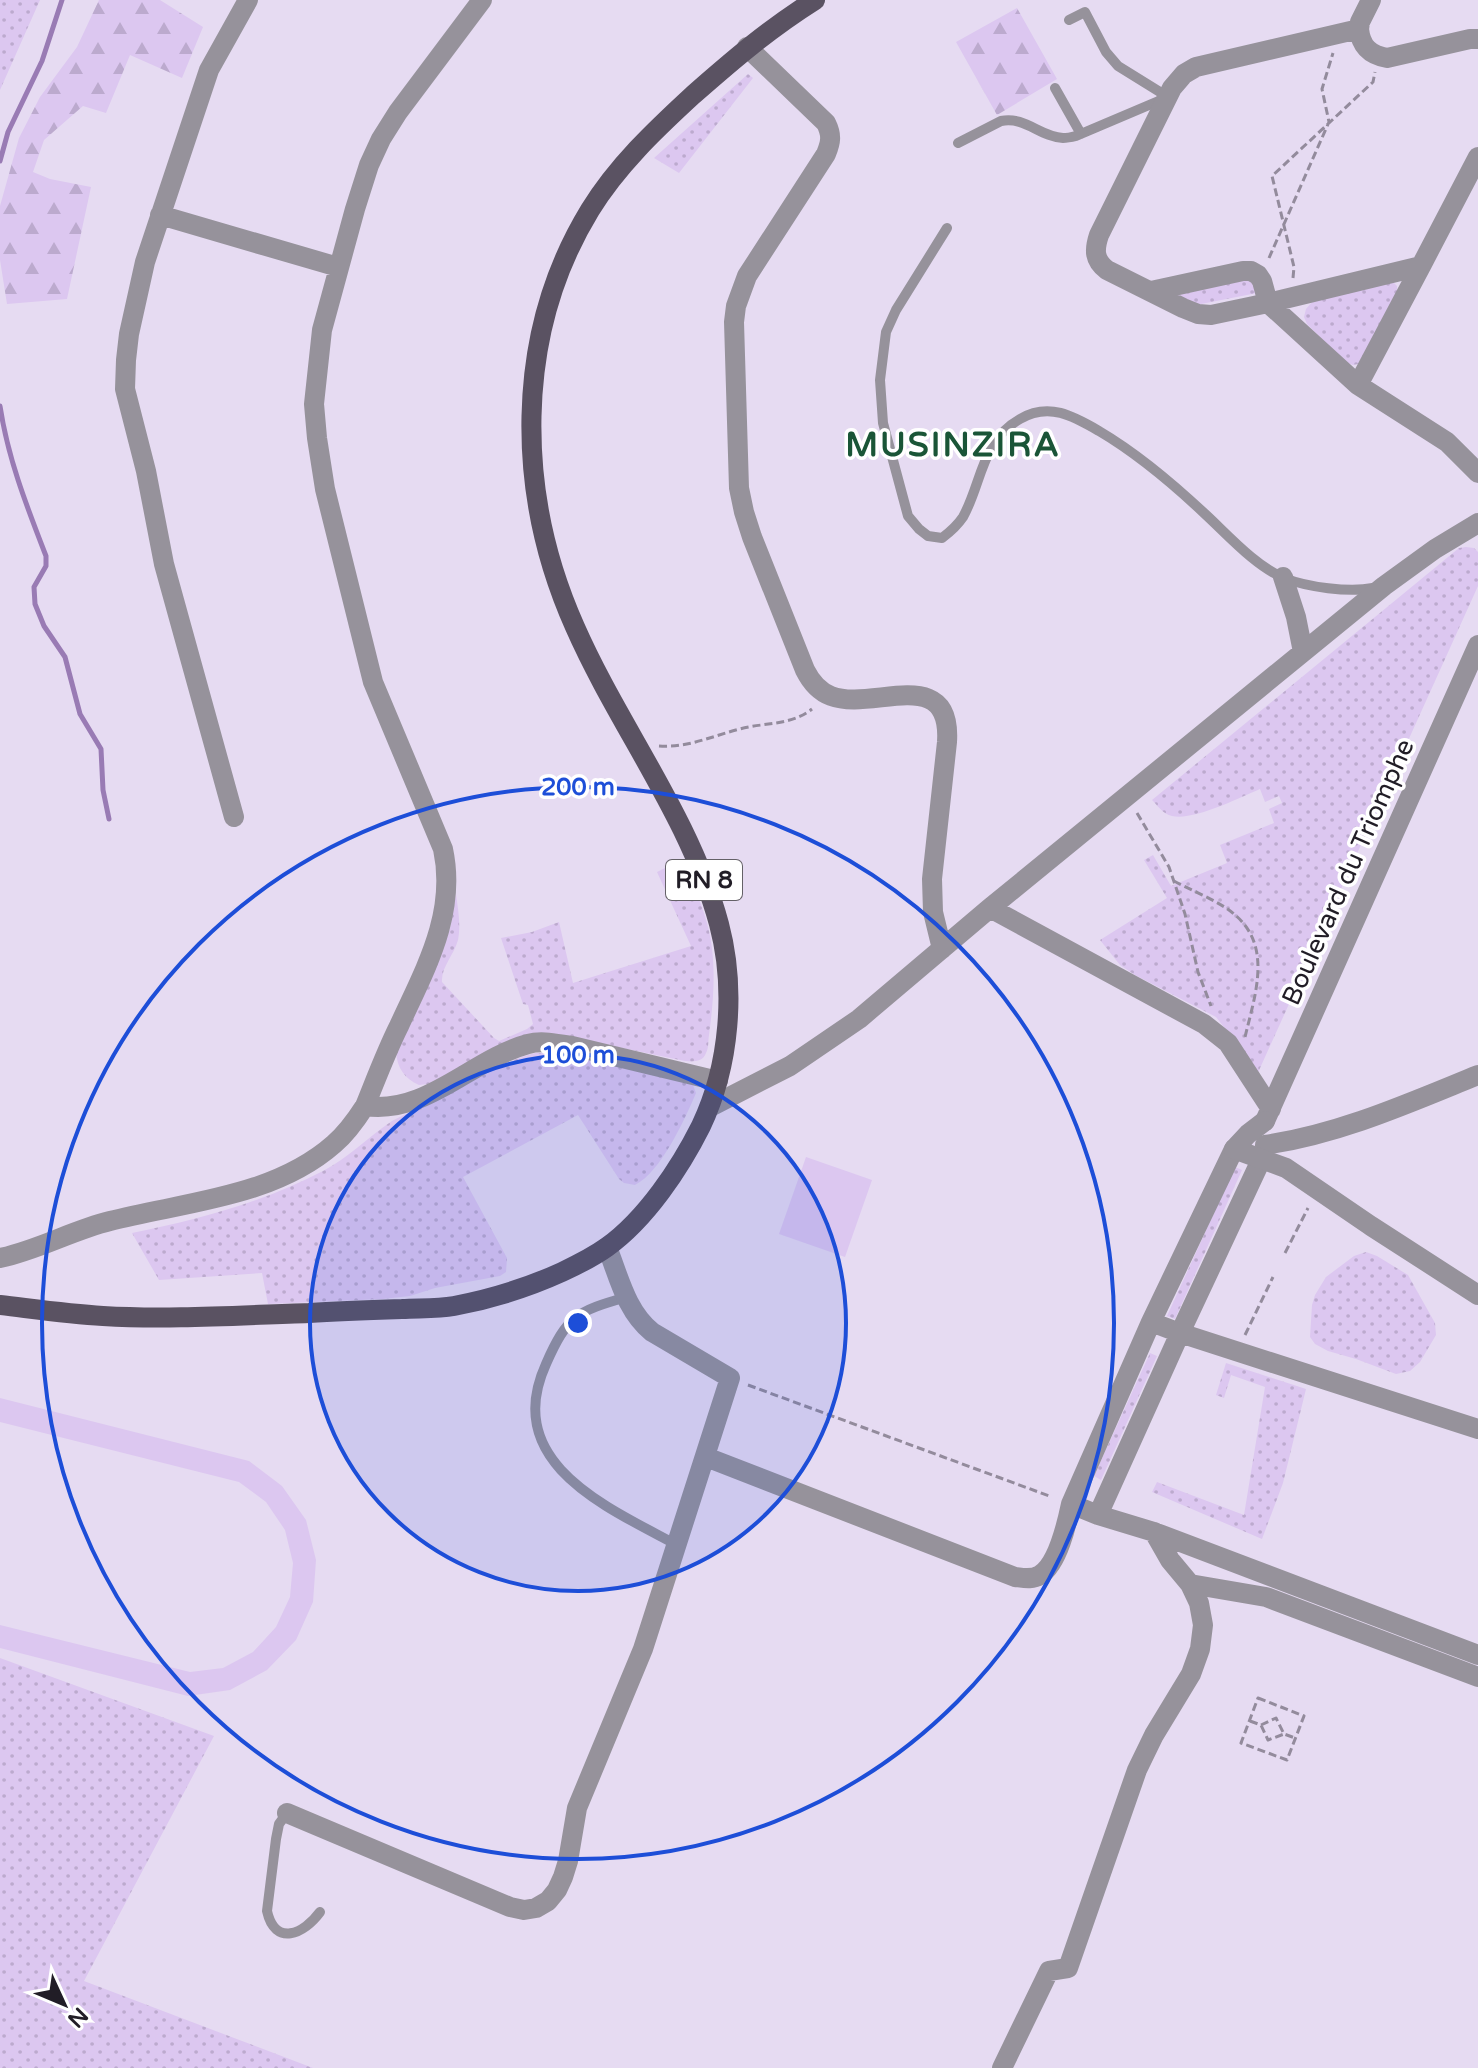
<svg xmlns="http://www.w3.org/2000/svg" width="1478" height="2068" font-family="'Varela Round',sans-serif">
	<defs>
		<pattern id="grass-dots" width="8" height="8" patternUnits="userSpaceOnUse" patternTransform="scale(2)"><rect width="8" height="8" fill="#dcc7f0"/><path d="M2 2h.1M6 6h.1" fill="none" stroke="#bcaace" stroke-width="1.8" stroke-linecap="round"/></pattern>
		<pattern id="forest-firs" width="22" height="20" patternUnits="userSpaceOnUse" patternTransform="scale(2)"><rect width="22" height="20" fill="#dcc7f0"/><path d="M5 1l3.5 6h-7zM16 11l3.5 6h-7z" fill="#bcaace"/></pattern>
	</defs>
	<rect width="100%" height="100%" fill="#e6dbf2"/>
	<path fill="url(#grass-dots)" d="M0,0H40L0,90Z
		M748,74L753,78L679,173L654,158Z
		M1244,279L1252,280L1257,293L1201,304H1194L1175,295Z
		M1392,281L1397,286V297L1358,364L1353,365L1345,362L1307,324L1304,317L1306,309L1312,302Z
		M1466,547L1474,548L1478,552V586L1256,1077L1242,1050L1216,1017L1135,975L1120,965L1100,940L1167,898L1144,860L1153,855L1171,886L1227,863L1220,845L1274,823L1269,809L1282,803L1279,796L1265,802L1260,789C1239,798 1193,821 1172,816C1163,814 1158,806 1152,800L1459,548Z
		M681,860C691,880 701,901 707,923C717,959 714,998 709,1035C708,1040 709,1048 706,1053C703,1062 693,1062 685,1061L574,1038L428,1084L419,1085C405,1079 397,1068 396,1052L444,947L450,928L456,894C458,909 461,925 458,940C454,955 441,967 442,982L494,1038L499,1041L527,1029L533,1024L528,1005L523,1004L501,938L532,932L559,922L573,983L691,946L657,872Z
		M535,1053C584,1052 645,1073 693,1085L696,1093C685,1119 661,1172 635,1185L624,1183L619,1179L578,1115L463,1177L507,1258L506,1272L500,1276L435,1288L410,1296L383,1299L268,1304L262,1273L159,1280L132,1233C197,1220 264,1202 323,1171C348,1158 368,1137 392,1121C406,1113 422,1108 436,1101C469,1085 500,1062 535,1053Z
		M1235,1167L1242,1170L1175,1319L1167,1316Z
		M1366,1252L1377,1256L1408,1275L1435,1323L1436,1335L1420,1362L1410,1371L1396,1374L1356,1359L1328,1351L1315,1344L1310,1337L1312,1305L1315,1295L1326,1277L1354,1256Z
		M1150,1353L1157,1356L1101,1480L1094,1476Z
		M1226,1363L1306,1389L1283,1483L1262,1539L1152,1492L1157,1482L1244,1515L1265,1387L1231,1375L1224,1398L1216,1395Z
		M0,1658L214,1736L84,1981L313,2068H0Z"/>
	<path fill="url(#forest-firs)" d="M99,0H160L203,27L182,78L130,55L106,113L83,106L44,140L33,172L50,179L91,187L67,299L7,304L0,260V206L19,138L40,97L77,47Z
		M1017,8L1057,79L997,115L956,42Z"/>
	<path fill="#dcc7f0" d="M806,1157L872,1180L845,1257L779,1234Z
		M0,1398L249,1461L282,1486L306,1520L316,1560L313,1602L296,1640L267,1670L230,1690L188,1696L0,1648V1625L190,1672L223,1668L253,1652L276,1627L290,1597L293,1563L285,1530L266,1502L239,1482L0,1422Z"/>
	<g fill="none" stroke-linecap="round" stroke-linejoin="round">
		<path stroke="#997bb4" stroke-width="5" d="M0,161L8,132L42,61L62,0
			M0,406C8,459 27,507 46,556V566L34,587L35,604L44,626L65,657L80,714L101,749L103,790L109,819"/>
		<path stroke="#938b9c" stroke-width="3" stroke-dasharray="8 4" stroke-linecap="butt" d="M1269,258L1329,122L1322,89L1333,53
			M1293,278L1294,267L1272,176L1373,82L1375,72
			M659,746C688,748 712,736 740,729C766,722 790,726 812,709
			M1137,813L1169,867L1185,914L1198,972L1211,1006
			M1174,881C1192,891 1219,901 1234,914C1273,946 1255,995 1245,1037
			M1285,1253L1308,1208
			M1245,1335L1273,1277
			M748,1385L1052,1497
			M1258,1698L1304,1716L1287,1760L1241,1743Z
			M1250,1721L1261,1725L1268,1740L1284,1734
			M1261,1725L1276,1718L1284,1734L1295,1738"/>
		<path stroke="#96929b" stroke-width="10" d="M1055,88L1081,134
			M958,143L1001,121C1025,116 1040,137 1063,138C1067,138 1072,137 1076,136L1168,97L1118,66L1106,52L1085,12L1069,20
			M947,228L896,310L886,332L880,380L883,423L908,516L919,529L928,536L942,538C950,532 957,526 963,517C982,483 981,441 1020,419C1049,402 1073,416 1099,431C1138,454 1171,482 1204,513C1227,534 1255,566 1284,578C1307,587 1349,593 1373,588
			M627,1297C577,1311 567,1316 546,1364C501,1463 607,1507 677,1545
			M287,1813L279,1824L276,1839L267,1911C275,1947 304,1934 320,1912"/>
		<path stroke="#96929b" stroke-width="20" d="M1359,29L1360,22L1371,0
			M1478,39H1470L1387,58C1370,55 1361,47 1359,29L1196,67L1184,74L1172,88L1099,235C1094,250 1094,260 1107,270L1183,308L1198,314L1211,315L1268,303L1421,266L1478,157
			M747,47L826,123C832,135 831,142 826,154L747,276L736,306L734,322L739,488L744,512L752,537L805,670C811,682 818,691 831,696C872,712 952,663 947,742L932,879L933,912L942,949
			M160,215L338,267
			M1151,291L1243,271H1251L1258,275L1262,281L1268,303L1358,385L1447,442L1478,473
			M1358,385L1421,266
			M1283,577L1296,617L1303,652
			M234,817L164,564L146,471L125,389L126,360L129,334L145,262L209,70L248,0
			M990,908L1204,1024L1228,1043L1271,1109
			M365,1106C376,1079 386,1052 399,1026C425,969 457,914 443,849L373,682L325,489L317,438L314,404L322,330L355,209L369,165L381,139L398,112L482,0
			M710,1107L790,1066L859,1019L990,908L1384,586L1435,549L1478,523
			M1265,1121L1478,645
			M1265,1145C1340,1134 1409,1103 1478,1075
			M0,1258C38,1250 73,1230 110,1221C185,1202 274,1197 334,1144C347,1133 356,1120 365,1106C427,1115 472,1059 528,1044C542,1040 557,1044 572,1046L718,1081
			M1151,1322L1180,1333L1478,1429
			M706,1457L1015,1577C1024,1578 1032,1580 1040,1575C1058,1564 1067,1523 1071,1504L1151,1322L1234,1149
			M1071,1504L1098,1515L1154,1532L1478,1655
			M1098,1515L1180,1333L1261,1160
			M1190,1584L1266,1597L1478,1677
			M287,1813L510,1907L524,1910L536,1908L548,1901L557,1890L563,1877L568,1861L577,1808L643,1649L730,1378L652,1332C626,1311 619,1277 607,1247
			M1002,2068L1049,1971L1068,1968L1137,1770L1154,1735L1191,1674L1200,1649L1203,1625L1199,1603L1190,1584L1170,1560L1154,1532"/>
		<path stroke="#96929b" stroke-width="20" d="M1265,1121L1248,1134L1234,1149L1286,1168L1371,1226L1478,1295"/>
		<path stroke="#5a5262" stroke-width="20" d="M0,1305C34,1309 68,1314 103,1316C170,1320 242,1315 309,1313C340,1311 371,1310 402,1309C419,1308 437,1309 454,1306C491,1299 527,1288 562,1272C577,1265 593,1257 607,1247C646,1219 680,1168 701,1126C730,1065 736,988 719,924C690,817 619,727 575,627C516,495 513,336 590,210C617,166 655,130 693,95C734,59 769,29 815,0"/>
	</g>
	<circle cx="578" cy="1323" r="268" fill="#1d4ed8" fill-opacity=".12"/>
	<g fill="none" stroke="#1d4ed8" stroke-width="4">
		<circle cx="578" cy="1323" r="268"/>
		<circle cx="578" cy="1323" r="536"/>
	</g>
	<g text-anchor="middle" dominant-baseline="central" stroke-width="7" stroke-linejoin="round" paint-order="stroke">
		<rect fill="#fff" stroke="#646167" stroke-width="2" x="666" y="860" width="76" height="40" rx="6"/>
		<g font-size="24" font-weight="bold" fill="#211d26">
			<text x="704" y="880">RN 8</text>
		</g>
		<g font-size="26" fill="#211d26" stroke="#fff">
			<text transform="translate(1348 872) rotate(-66)">Boulevard du Triomphe</text>
		</g>
		<g font-size="34" font-weight="bold" letter-spacing="2" fill="#1a5537" stroke="#fff">
			<text x="953" y="445">MUSINZIRA</text>
		</g>
	</g>
	<circle cx="578" cy="1323" r="12" fill="#1d4ed8" stroke="#fff" stroke-width="4"/>
	<g font-size="24" text-anchor="middle" font-weight="bold" fill="#1d4ed8" stroke="#fff" stroke-width="7" stroke-linejoin="round" paint-order="stroke">
		<text x="578" y="795">200 m</text>
		<text x="578" y="1063">100 m</text>
	</g>
	<g transform="translate(64 2004) rotate(134)" stroke="#ffffff" stroke-width="6" paint-order="stroke">
	<path d="M0-6L14 30L0 20L-14 30Z" fill="#211d26"/>
	<text y="-12" font-size="22" font-weight="bold" text-anchor="middle" fill="#211d26">N</text>
	</g>
</svg>
